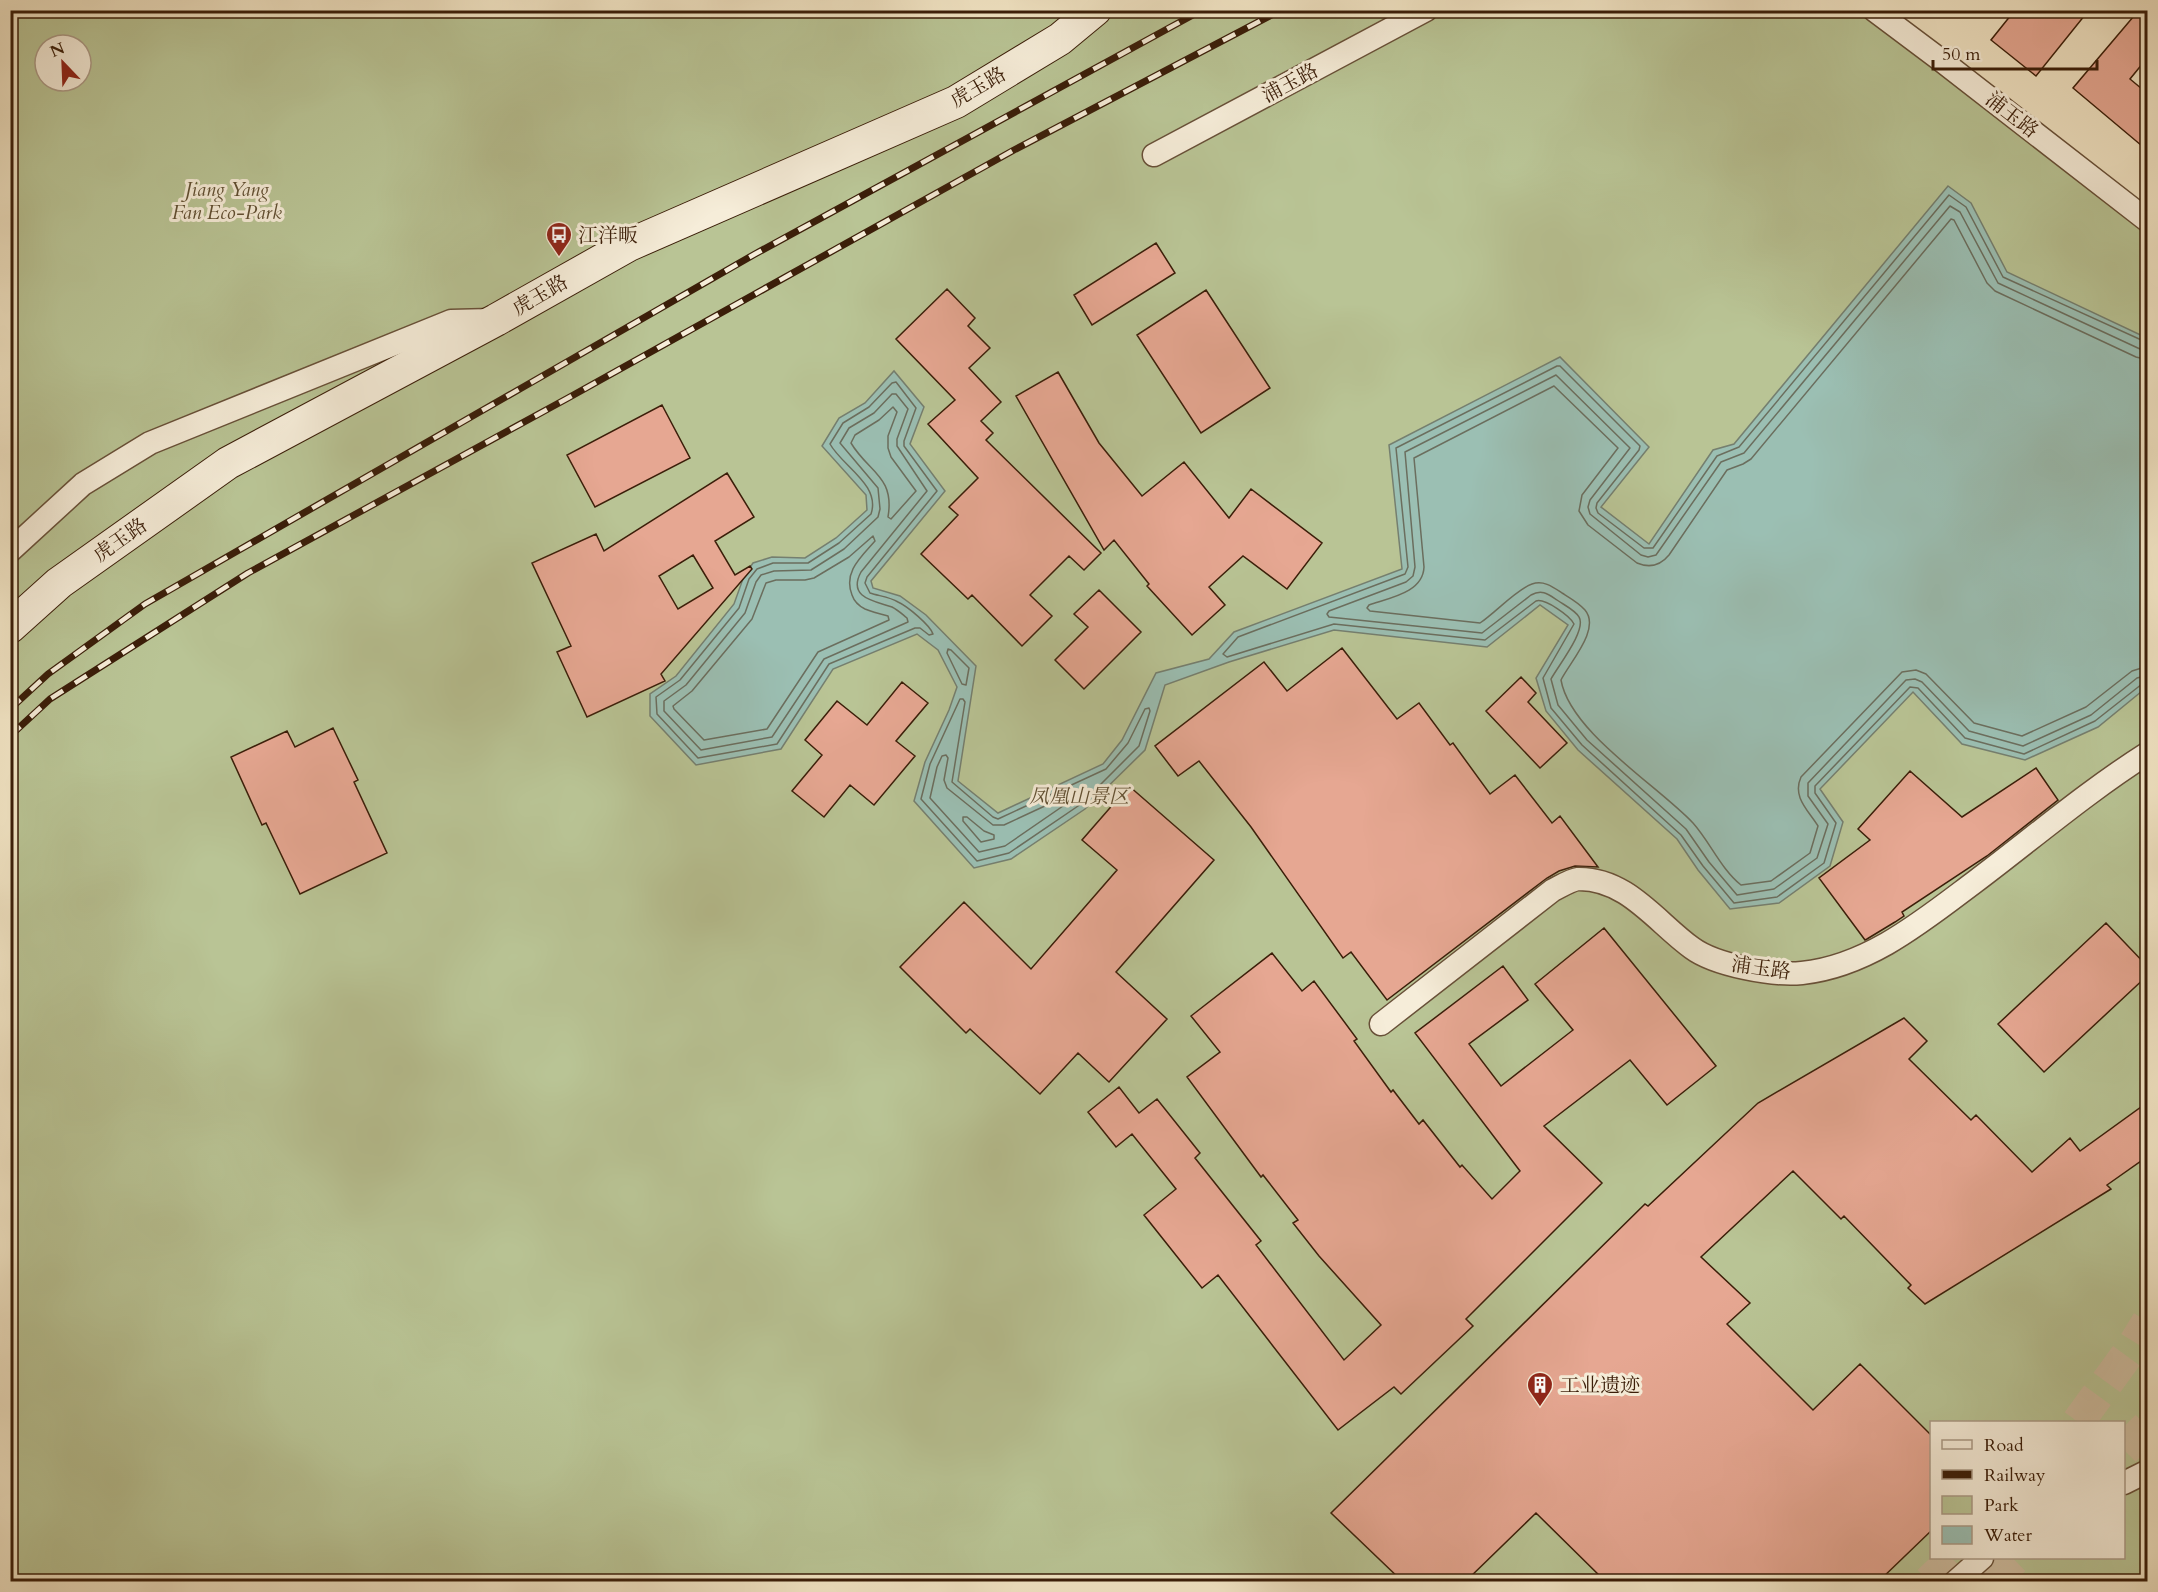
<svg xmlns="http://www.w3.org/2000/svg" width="2158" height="1592" font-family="Cardo,'Noto Serif SC',serif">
	<rect width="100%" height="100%" fill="#f1e4c4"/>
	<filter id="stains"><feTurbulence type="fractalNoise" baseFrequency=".00333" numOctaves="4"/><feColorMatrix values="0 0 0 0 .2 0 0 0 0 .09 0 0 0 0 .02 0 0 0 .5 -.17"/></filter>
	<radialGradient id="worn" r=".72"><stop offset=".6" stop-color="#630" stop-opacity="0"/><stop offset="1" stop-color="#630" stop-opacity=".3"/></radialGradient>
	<path fill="#b9c495" stroke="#7a714f" stroke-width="1.5" fill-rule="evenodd" d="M11,11H1876L2147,219V1581L11,1582ZM45,45H81V81H45ZM1932,1422H2124V1558H1932Z"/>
	<path fill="#9bbfb3" stroke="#757f6f" stroke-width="1.5" d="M1948,186L1971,203L2007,272L2147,338V687L2098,727L2025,760L1962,744L1913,692L1820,789L1843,822L1830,866L1779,903L1730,909L1698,870L1677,839L1578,750L1546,711L1536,678L1568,625L1540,605L1487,647L1334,630L1229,662L1165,685L1145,750L1085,809L1011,859L974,868L914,801L925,762L949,710L957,687L938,650L917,634L833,669L781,749L696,765L650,716V694L676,676L734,604L744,576L753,563L772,557L805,558L836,538L867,510L866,495L822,446L839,418L865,403L894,371L924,407L910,444L945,491L871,581L873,588L900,596L926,615L976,666L958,781L998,813L1103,764L1122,740L1156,673L1209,659L1234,632L1402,569L1389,445L1560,357L1649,447L1601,507L1649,544L1713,450L1734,444Z"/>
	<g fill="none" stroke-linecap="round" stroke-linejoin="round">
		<path stroke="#6b6e5e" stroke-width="1.5" d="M2148,343L2003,277L1966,207L1949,195L1739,447L1717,456L1653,548H1644L1598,513L1596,508L1597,503L1639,450L1640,446L1560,366H1557L1396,448L1408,567L1405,574L1238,637L1223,654L1227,657L1334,624L1485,640L1536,601C1545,598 1570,616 1574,624L1543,678L1551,708L1582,745L1681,835L1703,866L1734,903L1777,897L1824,863L1836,823L1815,793V786L1910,687L1918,688L1965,738L2024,754L2095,721L2142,684L2148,683
			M2148,351L2140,349L1998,283L1960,212L1950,206L1744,453L1721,462L1656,555L1648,557L1641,555L1590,514L1588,507L1590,500L1630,448L1556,375L1405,452L1415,567L1413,576L1406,582L1329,611L1327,614L1329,617L1482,633L1531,595C1542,589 1548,594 1557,600C1564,605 1575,610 1579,617C1587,630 1558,666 1551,679L1558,705L1587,740L1686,829L1709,862L1737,895L1774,889L1817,858L1828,824L1808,796V783L1906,680L1915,679L1922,682L1969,731L2023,746L2091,715L2137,678L2148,675
			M2148,360L2136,357L1995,291L1987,283L1954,220L1951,219L1751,459L1743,464L1727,470L1669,555C1660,566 1649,568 1637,563L1588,525L1579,511L1582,495L1618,448L1554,386L1414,458L1424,567C1423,593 1389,598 1369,605L1367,608L1370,611L1480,623C1495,613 1517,589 1532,584C1544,580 1553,587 1562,593C1570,598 1579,603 1585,610C1601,629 1570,662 1561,680C1570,732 1657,785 1693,823C1710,842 1721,869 1741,885L1771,881L1810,853L1818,826C1808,810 1792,797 1801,777L1902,672L1916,670L1926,674L1974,723L2022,736L2086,707L2132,671L2148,666
			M896,382L916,408L904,441V446L937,491L867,577L865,583L870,593C879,596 890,597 898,602C907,606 930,625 933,634L929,635L920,628H915L829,664L777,744L698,758L657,714L656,697L680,680L739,608L749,579L757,569L773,563H808L839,543L871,514C881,485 842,466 830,444L843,423L869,407L892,383Z
			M892,394H896L908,409L897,439V446L927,491L861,572C847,598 875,601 892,607C898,610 902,614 907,618L908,622L824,659L772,737L701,750L664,711V701L686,685L745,613L756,582L761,575L774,571L811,570L844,549L878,517L880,509L878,488L840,443L849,428L874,413Z
			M893,407L897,412L888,436V448L891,457L916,491L891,519L888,517C895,476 868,472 851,443L855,435L879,420Z
			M873,536L875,541C861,557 843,572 852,595C854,601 859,606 865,609C872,612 880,614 888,616L889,620L818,652L767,729L704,740L674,709L673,706L692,691L752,619L766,583L776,580H805L814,578L849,557Z
			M948,649L951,650L969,668L966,685L962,684L947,653Z
			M960,699H963L965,702L952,782L993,817L998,819L1106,769L1128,743L1145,709L1149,708L1150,711L1139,746L1081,804L1009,853L977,861L921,799L930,764Z
			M946,755L948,758L944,780L947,788L993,825H1004L1075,792H1078L1079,795L1005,846L979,852L930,798L937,767L942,756Z
			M963,817H967L984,831L994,835V839L981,842L963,821Z"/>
	</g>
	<path fill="#e6a792" stroke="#3b1e09" stroke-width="1.5" fill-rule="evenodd" d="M2015,10H2089L2036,76L1991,40Z
		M2139,10H2148V57L2130,79L2148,94V151L2073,88Z
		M1156,243L1175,273L1092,325L1074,295Z
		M947,289L975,318L968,326L990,348L969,368L1001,402L981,421L993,433L986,440L1101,553L1084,570L1069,556L1030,595L1052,616L1022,646L972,595L968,599L921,554L958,515L949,507L978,478L928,424L955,400L896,339Z
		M1206,290L1270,388L1201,433L1137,335Z
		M1058,372L1099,443L1142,496L1184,462L1229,518L1251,489L1322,543L1287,589L1243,556L1209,587L1225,605L1192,635L1147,586L1149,584L1114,540L1104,550L1016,396Z
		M662,405L690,458L595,507L567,455Z
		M727,473L754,517L715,541L735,575L750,566L752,569L661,674L665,681L587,717L557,652L571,646L532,563L596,534L604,551ZM693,555L713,588L678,609L659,576Z
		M1099,590L1141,632L1084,689L1055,660L1088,627L1074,614Z
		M1342,648L1397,719L1419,703L1450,745L1453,743L1490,794L1515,775L1552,823L1560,816L1598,867L1575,866L1559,871L1547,878L1387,1000L1351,952L1343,958L1251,827L1199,761L1178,776L1155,746L1264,662L1287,691Z
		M1521,677L1536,693L1528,702L1567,743L1540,768L1486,711Z
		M902,682L928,703L896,741L915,756L874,805L850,785L824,817L792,791L822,755L805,740L837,701L867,725Z
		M333,728L358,780L354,782L387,853L300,894L266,823L262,825L231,757L287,731L295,747Z
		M2036,768L2058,800L1987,856L1902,912L1904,916L1895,922L1867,939L1865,940L1819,878L1870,840L1858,829L1910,771L1962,817Z
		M1129,786L1214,860L1116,972L1167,1019L1109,1082L1078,1053L1040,1094L970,1029L966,1033L900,967L964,902L1031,969L1117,870L1082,840Z
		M2106,923L2148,967V975L2044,1072L1998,1024Z
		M1604,928L1716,1066L1667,1105L1630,1060L1544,1126L1602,1183L1466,1319L1473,1326L1401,1394L1394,1387L1338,1430L1218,1275L1202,1288L1144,1215L1176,1189L1132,1134L1116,1147L1088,1112L1119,1087L1139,1113L1157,1099L1200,1153L1195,1158L1261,1241L1256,1245L1344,1360L1381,1325L1319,1256L1293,1223L1298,1220L1263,1175L1261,1177L1187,1077L1220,1052L1191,1016L1272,953L1302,991L1314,981L1357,1039L1354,1041L1391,1092L1393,1090L1419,1124L1423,1120L1460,1167L1462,1165L1492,1199L1520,1171L1415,1033L1503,966L1528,1000L1469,1044L1501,1086L1573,1030L1535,984Z
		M1904,1018L1927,1041L1909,1059L1971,1120L1976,1115L2032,1172L2070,1138L2080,1151L2148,1102V1156L2107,1185L2111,1189L1925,1304L1908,1288L1911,1285L1844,1216L1841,1219L1793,1171L1701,1257L1750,1303L1727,1324L1813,1410L1860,1364L1932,1436V1530L1879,1581H1605L1536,1513L1466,1581H1402L1331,1513L1645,1204L1648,1206L1758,1103Z"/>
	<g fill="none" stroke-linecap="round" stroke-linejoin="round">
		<path stroke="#cdbc9f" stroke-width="33" stroke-dasharray="33 16" stroke-linecap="butt" d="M2078,1422L2132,1348L2148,1322
			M2124,1450L2148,1426
			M1929,1582L1954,1558
			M1990,1582L2015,1558"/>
		<defs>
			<path id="street" d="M1874,10L1942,61L2148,221
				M1154,155L1426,10
				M10,551L83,484L150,443L451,321L492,320
				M1381,1024L1553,890C1561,886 1571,880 1578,879C1627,878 1657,923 1692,948C1715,965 1773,976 1802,973C1869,966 1924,920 1976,881C2033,838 2088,791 2148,753
				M2124,1483L2148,1471
				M1955,1582L1982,1558"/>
			<path id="secondary" d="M10,627L59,583L228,463L496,320L629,245L956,102L1060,39L1095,10"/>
		</defs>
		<use href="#street" stroke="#685038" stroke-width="25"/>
		<use href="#secondary" stroke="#3b1e09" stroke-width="34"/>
		<use href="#street" stroke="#f6edd9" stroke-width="22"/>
		<use href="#secondary" stroke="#f6edd9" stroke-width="32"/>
		<defs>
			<path id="rail" d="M10,709L48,674L145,604L755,254L1202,10
				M10,736L50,699L248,573L568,398L1014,150L1281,10"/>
		</defs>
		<use href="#rail" stroke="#3b1e09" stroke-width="7"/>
		<use href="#rail" stroke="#f6edd9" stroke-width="4.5" stroke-dasharray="14" stroke-linecap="butt"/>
	</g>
	<defs>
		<symbol id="bus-pin" viewBox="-11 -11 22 30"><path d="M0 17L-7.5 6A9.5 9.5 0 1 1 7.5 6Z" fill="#8f2418" stroke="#f6edd9"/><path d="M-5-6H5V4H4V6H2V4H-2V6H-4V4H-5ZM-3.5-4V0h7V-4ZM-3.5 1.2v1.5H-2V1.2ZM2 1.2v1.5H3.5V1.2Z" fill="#fff"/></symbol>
		<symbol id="building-pin" viewBox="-11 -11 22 30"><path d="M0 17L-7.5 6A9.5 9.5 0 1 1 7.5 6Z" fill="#8f2418" stroke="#f6edd9"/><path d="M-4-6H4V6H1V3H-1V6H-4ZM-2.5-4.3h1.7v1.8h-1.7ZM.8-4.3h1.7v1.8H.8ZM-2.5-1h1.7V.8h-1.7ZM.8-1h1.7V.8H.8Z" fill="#fff"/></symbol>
	</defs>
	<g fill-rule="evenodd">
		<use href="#bus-pin" x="544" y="220" width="30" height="40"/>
		<use href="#building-pin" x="1525" y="1370" width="30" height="40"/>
	</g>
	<g text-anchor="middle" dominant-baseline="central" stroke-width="6" stroke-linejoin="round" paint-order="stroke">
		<g font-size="20" fill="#3b1e09" stroke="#f6edd9">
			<text transform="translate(1290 83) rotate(-28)">浦玉路</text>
			<text transform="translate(978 87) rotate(-30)">虎玉路</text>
			<text transform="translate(2012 115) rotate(38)">浦玉路</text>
			<text transform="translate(540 295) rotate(-30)">虎玉路</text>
			<text transform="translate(120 540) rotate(-35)">虎玉路</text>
			<text transform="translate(1761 968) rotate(8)">浦玉路</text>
		</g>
		<g font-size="20" font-style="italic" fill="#615033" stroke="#f6edd9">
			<text x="227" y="189">Jiang Yang<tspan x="227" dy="23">Fan Eco-Park</tspan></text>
			<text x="1079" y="796">凤凰山景区</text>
		</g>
		<g font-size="20" fill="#3b1e09" stroke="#f6edd9" text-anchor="start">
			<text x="578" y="235">江洋畈</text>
			<text x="1560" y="1385">工业遗迹</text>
		</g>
	</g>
	<rect width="2158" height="1592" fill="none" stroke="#f1e4c4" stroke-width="36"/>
	<rect x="12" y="12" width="2134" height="1568" fill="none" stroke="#3b1e09" stroke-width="3"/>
	<rect x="18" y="18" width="2122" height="1556" fill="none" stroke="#3b1e09" stroke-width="1.5"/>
	<rect x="1930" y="1421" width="195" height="138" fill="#f6edd9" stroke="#ab9a86" stroke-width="1.5"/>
	<rect x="1942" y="1440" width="30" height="9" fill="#f6edd9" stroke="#ab9a86" stroke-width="1.5"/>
	<text x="1984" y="1451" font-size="18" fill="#3b1e09">Road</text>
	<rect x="1942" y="1470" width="30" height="9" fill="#3b1e09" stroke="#ab9a86" stroke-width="1.5"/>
	<text x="1984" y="1481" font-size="18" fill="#3b1e09">Railway</text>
	<rect x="1942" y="1496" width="30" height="18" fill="#b9c495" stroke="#ab9a86" stroke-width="1.5"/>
	<text x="1984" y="1511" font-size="18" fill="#3b1e09">Park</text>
	<rect x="1942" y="1526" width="30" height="18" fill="#9bbfb3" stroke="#ab9a86" stroke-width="1.5"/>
	<text x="1984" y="1541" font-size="18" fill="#3b1e09">Water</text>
	<g transform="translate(63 63) rotate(337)"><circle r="28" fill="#f6edd9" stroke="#ab9a86" stroke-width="1.5"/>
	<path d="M0-4.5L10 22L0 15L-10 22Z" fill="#8f2418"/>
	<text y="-9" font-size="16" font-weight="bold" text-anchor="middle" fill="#3b1e09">N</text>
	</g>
	<path d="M1933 60v9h164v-9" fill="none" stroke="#3b1e09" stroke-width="3"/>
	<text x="1942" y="60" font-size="18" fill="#3b1e09" stroke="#f6edd9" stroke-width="4.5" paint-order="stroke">50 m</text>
	<rect width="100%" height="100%" filter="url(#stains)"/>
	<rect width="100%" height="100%" fill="url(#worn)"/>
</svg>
